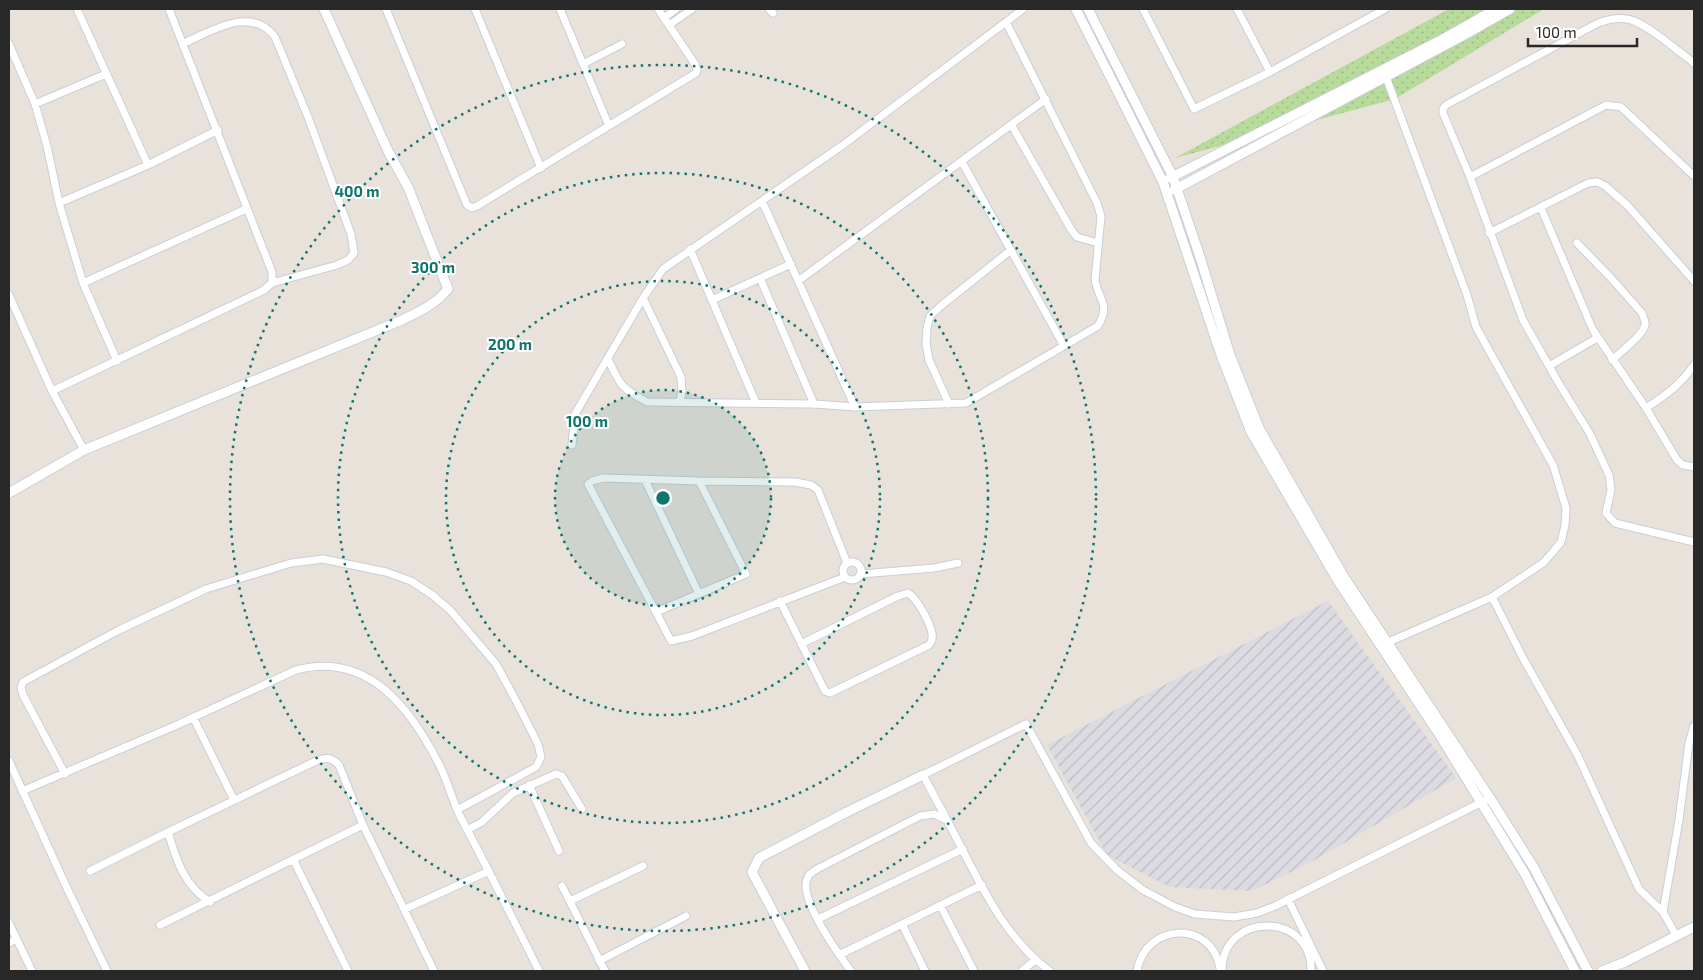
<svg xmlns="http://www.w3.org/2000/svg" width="1703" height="980" font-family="'Exo 2',sans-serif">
	<defs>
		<pattern id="industrial-furrows" width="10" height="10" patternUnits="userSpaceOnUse" patternTransform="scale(1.25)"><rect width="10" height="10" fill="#dcdbe2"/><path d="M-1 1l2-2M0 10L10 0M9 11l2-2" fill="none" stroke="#bdbcc2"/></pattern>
		<pattern id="grass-dots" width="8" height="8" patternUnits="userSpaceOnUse" patternTransform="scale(1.25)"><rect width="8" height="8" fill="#b8db9c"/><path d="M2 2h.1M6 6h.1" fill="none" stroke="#9ebc86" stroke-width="1.8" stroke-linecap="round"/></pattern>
	</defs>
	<rect width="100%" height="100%" fill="#e9e2db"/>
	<path fill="url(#industrial-furrows)" d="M1328,601L1456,778L1313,861L1252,891L1169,887L1107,855L1047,745Z"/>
	<path fill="url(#grass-dots)" d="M1449,9H1544L1395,99L1175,158Z"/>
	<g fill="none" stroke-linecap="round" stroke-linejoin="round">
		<defs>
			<path id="minor" d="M77,9L148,165
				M386,9L467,205L472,208L477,206L696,73L697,70L695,64L658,9
				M475,9L541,168
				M560,9L609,126
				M769,9L773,13
				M1143,9L1194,109L1270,72L1385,9
				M1237,9L1270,72
				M664,18L676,9
				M1006,22L1023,9
				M669,25L692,9
				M184,43C212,31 251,5 275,37L308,117L351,234L354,253L348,260L337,265L272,283
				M9,44L35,104L47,146L59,203L83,283L117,361
				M1694,63C1684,55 1673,47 1663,39C1639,22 1628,12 1598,23L1446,105L1443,109V113L1470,177L1523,320L1558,382L1590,434L1609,475L1611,490L1606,513L1615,523L1694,542
				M583,64L622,44
				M35,104L106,74
				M1012,126L1072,231L1077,237L1098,243
				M962,162L1064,346
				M1470,177L1606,105L1621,107L1694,176
				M59,203L148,165L218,130
				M1541,208L1593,330L1646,408L1677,460L1683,465L1694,467
				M1489,233L1588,183L1597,182L1604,185L1627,205L1694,281
				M1577,243L1610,277L1642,313C1643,317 1646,321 1645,325C1644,334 1620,353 1612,360
				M690,249L756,403
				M760,278L814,404
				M798,281L1046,99
				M83,283L246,209
				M9,295L52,391L84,450
				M643,298L681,377L682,391L680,402
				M712,300L791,264
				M608,359C620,385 621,388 647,402L814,404L855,407L762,201
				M1549,366L1597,338
				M52,391L264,290L272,283V272L169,9
				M949,404L929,360L926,344L927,328L930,316L942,305L1011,250
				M1646,408C1665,396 1681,384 1694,365
				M572,445L575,414L643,298L663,269L843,145L1006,22L1097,203L1101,216L1095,280C1099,303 1111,302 1098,326L966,403L855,407
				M603,478L699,481L746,574L656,612L588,484L592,481Z
				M645,480L699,594
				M699,481L795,482L811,485L818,490L847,563
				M843 571a9 9 0 1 1 18 0a9 9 0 1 1-18 0Z
				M861,574L934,568L958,563
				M1492,597L1523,658L1578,756L1639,889L1663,912
				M780,601L825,691L830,693L929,645C932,641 933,638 932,634C931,624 917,598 908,593L898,596L801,644
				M656,612L671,641L692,636L845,577
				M1384,644L1492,597L1543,563L1552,553L1561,542L1565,525L1566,508L1553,465L1476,327L1467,295L1386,77
				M193,717L234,800
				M9,761L66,886L107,971
				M65,774L23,695L21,687L23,682L117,631L206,589L291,563L323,559L386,572L411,581L431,594L450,610L496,664L514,697L538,744L541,757L536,767L457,810
				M529,785L559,851
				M22,791L177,725L296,670C369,651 411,709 440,766C448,782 452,800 460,816C487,867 513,919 539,971
				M947,820L923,775L1026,724L1091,843L1117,870L1143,890L1175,907L1195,914L1234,917L1257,913L1275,906L1490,798
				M467,830L482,822L513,793L556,774L562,776L582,809
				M168,832C176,859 184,886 210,902
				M294,861L348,971
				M90,871L168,832L316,761C326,757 331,757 339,765L363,825L434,971
				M562,886L605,971
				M1288,899L1323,971
				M570,901L643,866
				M940,905L974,971
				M405,909L489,871
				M818,919L963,849
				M9,923L32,971
				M902,924L925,971
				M160,925L363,825
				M1676,935L1663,912L1679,820L1689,743L1694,726
				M9,943L16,939
				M839,955L982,885
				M599,961L686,916
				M851,971C839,955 796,896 808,877C809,874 814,871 817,869L920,816L934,814L947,820C975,872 1000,935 1050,971
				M1022,971L1035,960
				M1137,971C1145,923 1211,919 1220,968
				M1222,971C1222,911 1312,911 1311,971"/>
			<path id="tertiary" d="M1076,9L1163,182L1221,355L1251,432L1338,581L1439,734L1525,874L1575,971
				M1088,9L1173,177L1200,257L1230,355L1259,428L1344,577L1490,798L1534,868L1588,971
				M1170,178L1443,39L1496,9
				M1174,190L1466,34L1510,9
				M9,493L84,450L402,320C420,311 436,304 448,289L408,187L388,151L324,9
				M805,971L752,872L759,858L847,812L923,775
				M1602,971L1625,962L1694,927"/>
		</defs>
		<use href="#minor" stroke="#c9ced9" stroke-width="9"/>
		<use href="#tertiary" stroke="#c9ced9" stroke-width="11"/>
		<use href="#minor" stroke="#fff" stroke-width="7"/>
		<use href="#tertiary" stroke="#fff" stroke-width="9"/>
	</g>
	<circle cx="663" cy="498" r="108" fill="#0f766e" fill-opacity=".12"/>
	<g fill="none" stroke="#0f766e" stroke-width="2.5" stroke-dasharray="2.5 5">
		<circle cx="663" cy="498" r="108"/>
		<circle cx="663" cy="498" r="217"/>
		<circle cx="663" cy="498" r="325"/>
		<circle cx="663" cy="498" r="433"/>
	</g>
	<circle cx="663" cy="498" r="8" fill="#0f766e" stroke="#fff" stroke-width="2.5"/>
	<g font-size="15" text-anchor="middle" font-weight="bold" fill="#0f766e" stroke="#fff" stroke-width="4" stroke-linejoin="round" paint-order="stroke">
		<text x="357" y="197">400 m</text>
		<text x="433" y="273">300 m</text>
		<text x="510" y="350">200 m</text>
		<text x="587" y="427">100 m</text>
	</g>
	<rect width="1703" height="980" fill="none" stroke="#282828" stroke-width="20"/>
	<path d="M1528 38v8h109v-8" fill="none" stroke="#282828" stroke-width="2.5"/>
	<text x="1536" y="38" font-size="15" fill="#282828" stroke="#ffffff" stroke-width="4" paint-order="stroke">100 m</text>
</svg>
